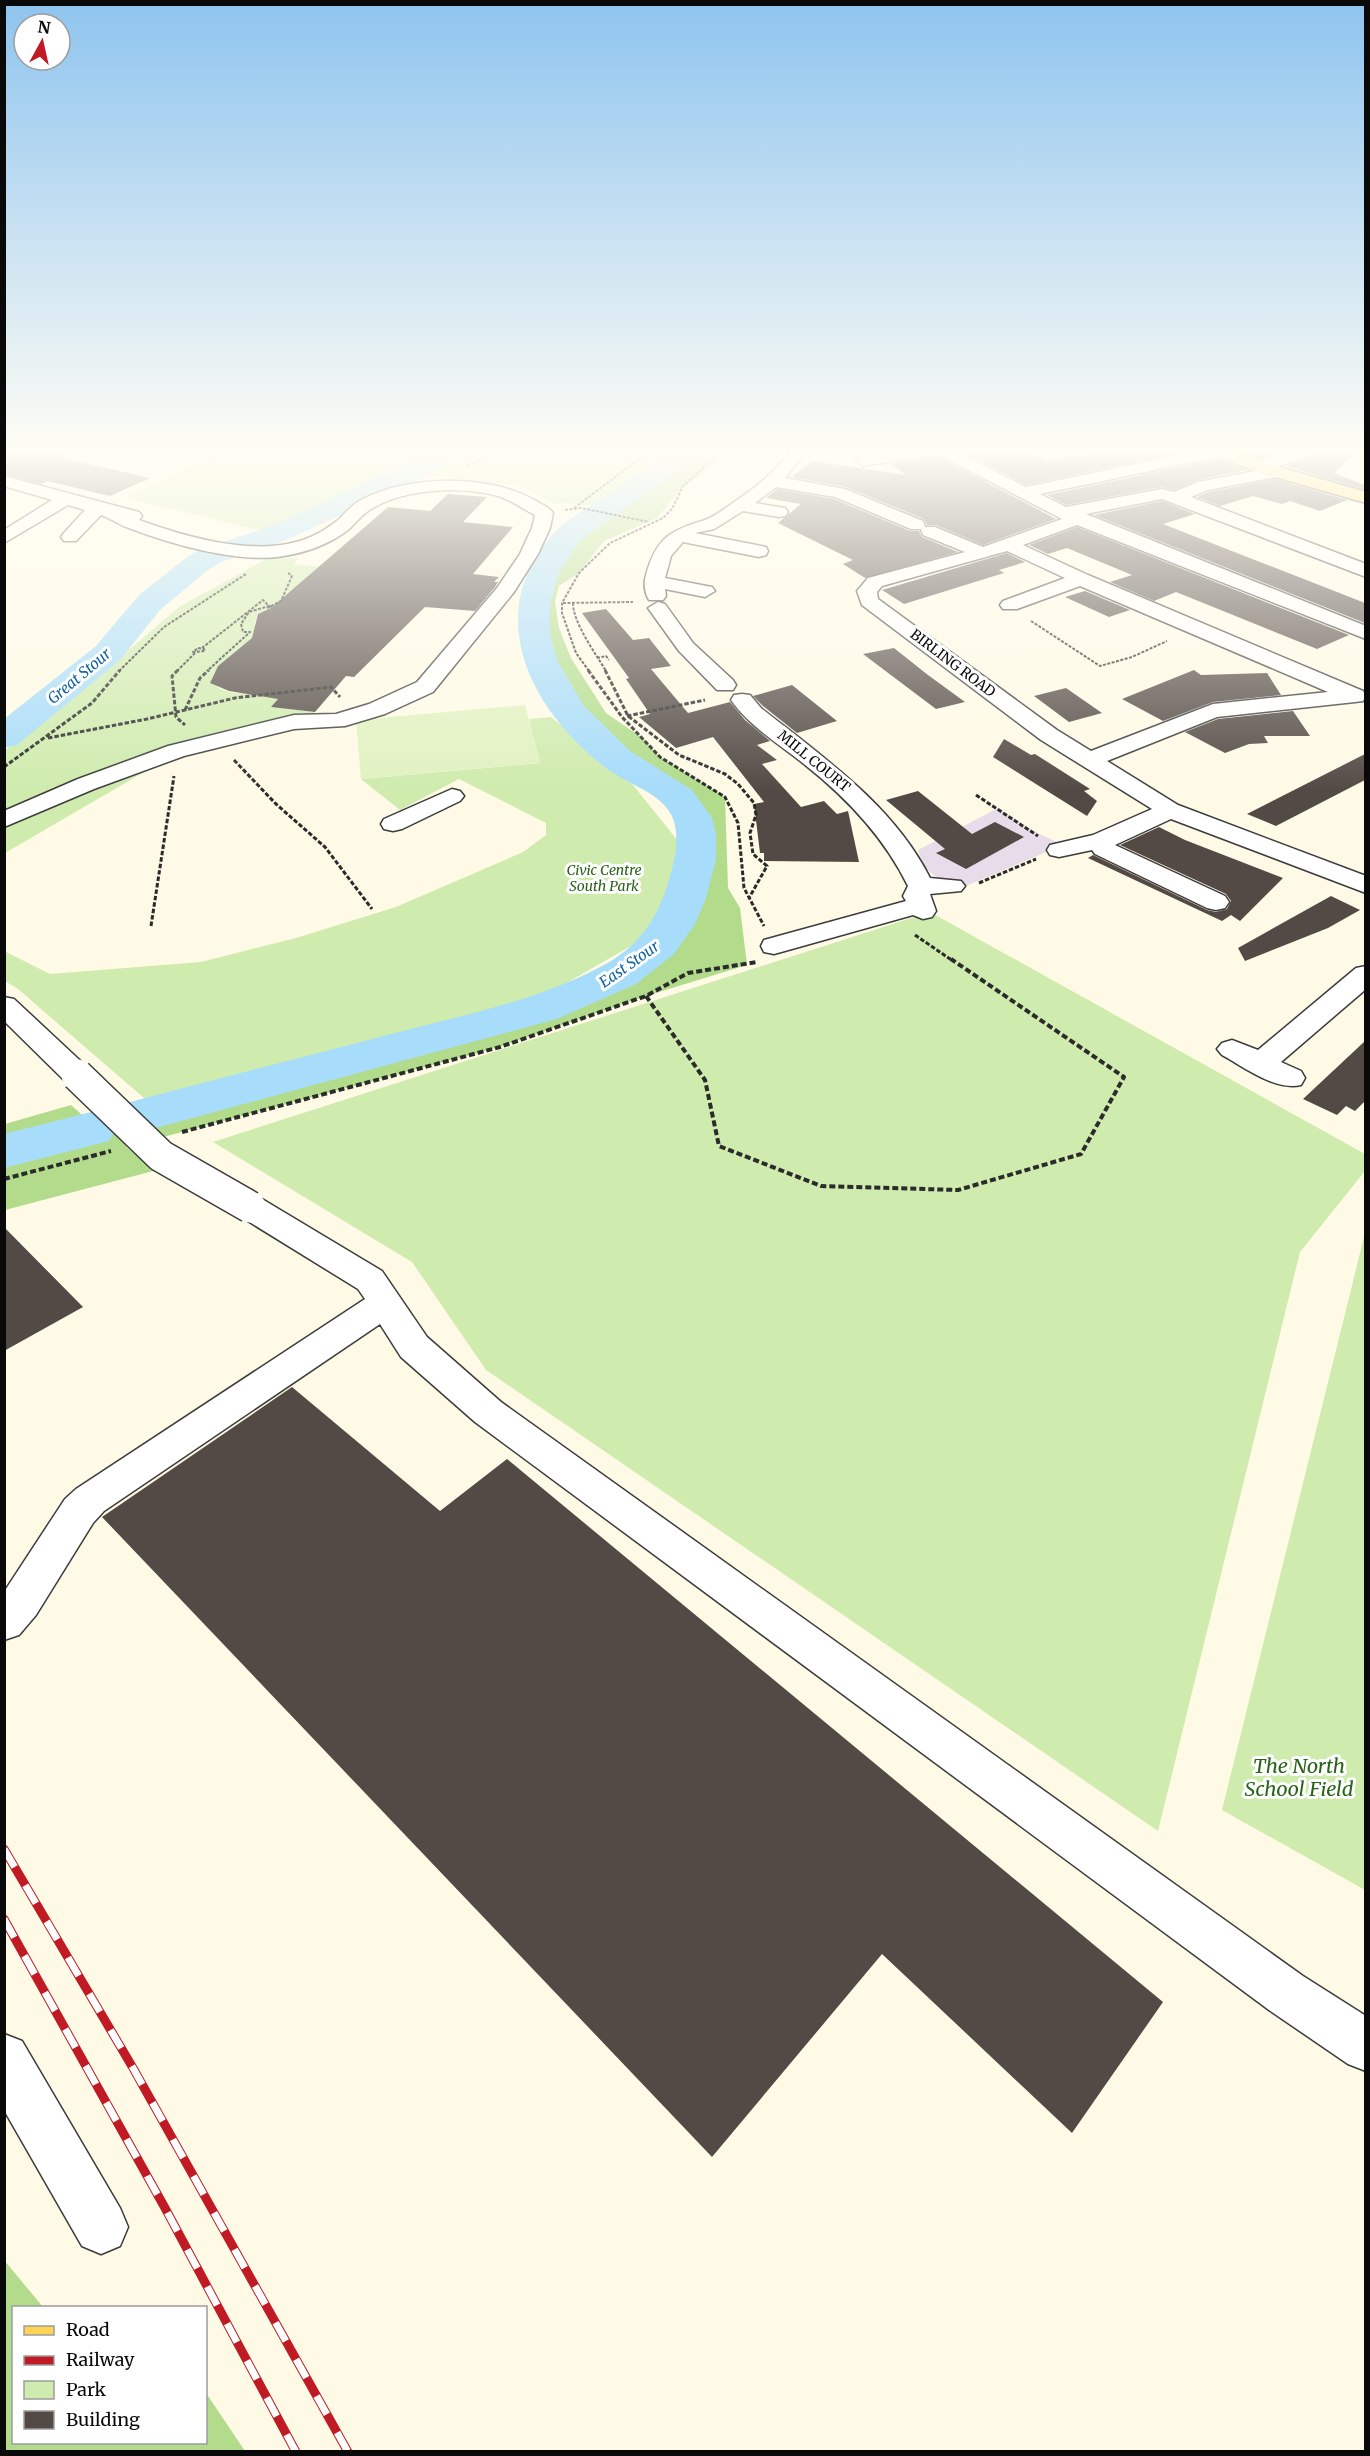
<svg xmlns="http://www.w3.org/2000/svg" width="1370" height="2456" font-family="Merriweather,serif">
	<rect width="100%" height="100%" fill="#fffae6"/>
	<path fill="#e8dcea" d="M998,808L1033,831L1063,845L954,891L924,867L918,850Z"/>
	<path fill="#cfebae" d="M229,447H371L419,456L272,533L126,498Z
		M491,447H686L601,506L553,503L520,486L430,475Z
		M268,558H299L293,564L318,567L285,603L258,614L254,624L258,628L256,635L218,666L211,679C222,703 271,691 290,686L271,707L315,712L303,722L163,761L5,853L4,751L48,719L179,607Z
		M551,717L633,785L682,846L681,884L657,931L556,989L403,1036L152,1105L18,989L5,981L4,951L50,974L201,962L296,938L396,907L523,852L546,835V823L459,779L400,810L361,779L540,763L529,719Z
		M930,912L1365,1154V1171L1300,1252L1158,1831L486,1370L412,1262L213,1142Z
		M1365,1233L1366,1890H1365L1222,1810Z"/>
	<path fill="#b2dc8c" d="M699,447H735L678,492L657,518L604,541L579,573L559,586L555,602L559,628L571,658L606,713L644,739L660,757L725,797L728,888L740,908L747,965L646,996L500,1047L126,1147L157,1170L5,1210V1153L599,986L664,940L696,854L676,796L618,760L576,717L541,666L533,607L558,547L587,522Z
		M71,1105L90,1122L5,1146V1124Z
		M4,2260L43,2307L14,2308V2442H206V2393L245,2451H5Z"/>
	<path fill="#e1f1c0" d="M525,705L540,763L361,779L356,720Z"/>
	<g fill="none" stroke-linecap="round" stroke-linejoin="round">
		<path fill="#a7dcfa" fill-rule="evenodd" d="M443,447H478L474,453L289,539L221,562L208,570L161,609L120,660L17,745L4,748V719L96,646L139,595L186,558L199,550L269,527Z
			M679,447H709L705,453L579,541L558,575L550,605V634L558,662L584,706L630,751L692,790L712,818L716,834V859L706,898L695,924L674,954L636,984L557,1019L148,1130L130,1126L123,1114L130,1102C224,1077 318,1053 411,1029C476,1012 543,998 602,966C635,949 656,922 667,886C674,865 683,832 669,811C656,791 625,783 606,768C532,711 481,617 552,535C565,520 584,510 600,500C626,482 653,465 679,447Z
			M91,1112L109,1117L116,1129L109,1141L4,1168V1134Z"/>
	</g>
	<path fill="#534a45" d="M4,447H80L63,458L150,478L110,496L47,481L41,484L4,474Z
		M961,447H1021L1048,461L1120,447L1198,449L1026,485L959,450Z
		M1229,447H1296L1260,459Z
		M1329,447H1363L1334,473L1365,485V490L1285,466L1326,452Z
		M937,456L1056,519L983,545L936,525H927L924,519L846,487L792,477L812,461L906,475L891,464Z
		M1219,459L1246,470L1198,480L1174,490L1162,487L1066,505L1047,495Z
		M1275,479L1347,500L1320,511L1290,501L1282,504L1253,496L1220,506L1197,497L1209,492Z
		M777,489L834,499L910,531H919L922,537L958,552L865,578L843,564L853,560L778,523L801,504L766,498Z
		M448,494L487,497L463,522L513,527L473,574L499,577L494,582H498L495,587L475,611L425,607L354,677L346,676L315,712L271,707L278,699L229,691L210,683L218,666L252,638L258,614L271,608L388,507L430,511Z
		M1162,501L1195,514L1163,524L1365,603V623L1094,515Z
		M1077,527L1349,635L1317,649L1176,592L1154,601L1110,582L1132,575L1067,548L1048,554L1029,545Z
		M1007,553L1025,562L999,570L1004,573L904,604L882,590Z
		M1085,591L1130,610L1109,617L1065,597Z
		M606,609L633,640L649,638L671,666L651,669L688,713L730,702L745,720L770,741L757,745L777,760L762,764L801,807L824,801L837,814L848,811L859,862L764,861V853H760L754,804L764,802L713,737L676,748L639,717L650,714L626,679L629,678L582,613Z
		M894,648L928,675L965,702L936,709L863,654Z
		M1194,670L1201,675L1267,673L1281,695L1213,702L1163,721L1122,699Z
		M792,685L837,721L797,733L763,706L753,696Z
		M1066,688L1102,713L1069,722L1034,696Z
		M1293,711L1310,736H1264L1268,743L1249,744L1225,753L1185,732L1218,719Z
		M1004,739L1031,755L1035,754L1090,789L1084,791L1097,801L1087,816L993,757Z
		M1365,754V780L1276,826L1247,814Z
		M918,791L972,834L995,822L1024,837L966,869L936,853L945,849L886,800Z
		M1159,827L1185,840L1283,878L1240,921L1231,915L1222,921L1088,858L1093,855L1207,910L1216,912L1227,909L1231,901L1226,894L1120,845Z
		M1331,896L1360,910L1328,928L1245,961L1238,948Z
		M1365,1041V1101L1355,1111L1346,1106L1337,1115L1303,1099Z
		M4,1227L83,1307L4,1351Z
		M292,1387L440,1511L507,1459L1163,2002L1072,2133L882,1954L712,2157L102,1517Z"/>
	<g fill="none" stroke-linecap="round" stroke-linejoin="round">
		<defs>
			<path id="minor" d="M794,447H810L785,478L845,489L923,521L925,527H935L983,547L1062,519L937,454L863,466L855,461L863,456L920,447H959L955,451L1026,487L1218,447L1226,452L1218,457L1040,494L1066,507L1162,489L1174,492L1198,482L1255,471L1252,467L1254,463L1303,447H1327L1325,450L1276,467L1283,472L1281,476L1208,490L1191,497L1366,564V577L1162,499L1086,514L1366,626V639L1077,525L1023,545L1088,575L1363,691L1366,696L1363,701L1355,702L1217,717L1107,761L1178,805L1366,876V893L1171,819L1115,845L1225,896L1229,902L1225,908L1216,910L1207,908L1095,854L1092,850L1059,857L1050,855L1047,850L1050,845L1093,835L1152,809L1041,740L862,605L857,591L868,578L965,552L923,535L921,529H911L835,497L776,487L755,503L785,508L788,512L785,516L779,517L743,511L714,529L695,533L766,547L768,551L766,555L759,557L683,542L671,556L665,578L712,587L715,591L705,597L665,589L666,596L663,600H649C644,592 644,582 646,575C656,539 669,531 702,521C716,517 729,505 740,498C761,484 779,467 794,447ZM1007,551L1065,578L1003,601L1000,605L1003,609H1017L1080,586L1328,692L1213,704L1091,751L1057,730L878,599L877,592L882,586Z
				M4,476L139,512L142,516L139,520C182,536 246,554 292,543C308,540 324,531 337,521C345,514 351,505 361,500C408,475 488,474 534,500C541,504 549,507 553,513L550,528L538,554L514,592L433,692L385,714L345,726L294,729L184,756L94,789L4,827V811L78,779L168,746L294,715L336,714L369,704L417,682L497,588L520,554L532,528L535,515C523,509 511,500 498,496C462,486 406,488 373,508C363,513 357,522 349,529C329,545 302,554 277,557C233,562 171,544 129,528C119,525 111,518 101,515L76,541H64L61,537L64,533L85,510L68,505L4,543V530L52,500L4,486Z
				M658,602L665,604L693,643L733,680L736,685L733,690H717L679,651L648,608Z
				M742,694L750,695L761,708C824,758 893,805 930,878L961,881L965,886L961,891L930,894L936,911L932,917L923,919L913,915L774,954L764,952L761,946L764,940L906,901L903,896L908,886C884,837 847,798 804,764C779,744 749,726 731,700L734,695Z
				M452,789L460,791L464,796L460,801L402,829L393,831L384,829L381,824L384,819Z
				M1366,966V989L1281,1062L1301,1071L1305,1078L1301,1085C1275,1091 1244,1067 1222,1055L1217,1049L1222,1043L1232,1040L1258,1050L1356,968Z
				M4,997L14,999L88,1068L92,1075L88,1082L77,1084L66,1082L4,1021Z
				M250,1196L262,1199L382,1271L427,1337L501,1402L1303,1976L1366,2016V2071L1348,2064L1269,2010L475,1422L401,1357L380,1324L104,1511L93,1523L36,1615L19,1635L4,1640V1592L65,1499L76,1489L365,1299L358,1289L238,1215L234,1207L238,1199Z
				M4,2034L22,2041L120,2208L128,2227L120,2246L101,2254L82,2246L4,2110Z"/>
			<path id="major" d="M1200,447H1223L1266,463L1366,492V503L1254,471L1202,450Z"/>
		</defs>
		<use href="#minor" stroke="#3c3c3c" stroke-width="3"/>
		<use href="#major" stroke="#1a1a1a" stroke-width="3"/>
		<path stroke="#2b2b2b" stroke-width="2" stroke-dasharray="3 1.5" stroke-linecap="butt" d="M467,466L504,447
			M574,508L655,447
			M565,510L581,508L649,522
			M563,603L633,602
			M573,603C573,623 596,654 606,671
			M267,608L281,601L292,576L287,572
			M1031,621L1100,666L1132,657L1167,641
			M198,648L204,649L205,651L193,652Z
			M202,648L263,600L269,606L249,612L241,624L243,632H250L207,671
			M597,658L606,656L609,660
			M119,671L164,627L246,574
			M177,671L195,653
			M589,671L576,653L562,613V603L579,573L610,543L663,518L672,509L683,486L727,447"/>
		<path stroke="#2b2b2b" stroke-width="3" stroke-dasharray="4.5 2" stroke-linecap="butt" d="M178,670L172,676L176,717L185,725
			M588,670L622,717L660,757L725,797L738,823L744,888L764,926
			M605,670L628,716L679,755L725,774L738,784L754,803L756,815L750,833L753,854L767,866L749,898
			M185,710L200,678L209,670
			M627,716L705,700
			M48,738L147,719L235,698L331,687L340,697
			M234,760L276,804L325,847L372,909
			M4,767L92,703L120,670
			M976,795L1038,836
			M979,883L1036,859
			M151,926L174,776
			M915,935L953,961"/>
		<path stroke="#2b2b2b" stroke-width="4" stroke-dasharray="6 3" stroke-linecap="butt" d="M646,996L705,1080L719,1146L821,1186L958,1190L1081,1154L1124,1077L951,959
			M182,1132L500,1047L646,996L688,973L757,962
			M4,1179L111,1151"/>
		<use href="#minor" fill="#fff" fill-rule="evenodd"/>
		<use href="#major" fill="#ffd356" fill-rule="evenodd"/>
		<defs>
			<path id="rail" d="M4,1849L133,2068L348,2452
				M4,1919L165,2208L296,2452"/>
		</defs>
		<use href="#rail" stroke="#c01b25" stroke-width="9"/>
		<use href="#rail" stroke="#fff" stroke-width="7" stroke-dasharray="21" stroke-linecap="butt"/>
		<defs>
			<path id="minor-bridge" d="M77,1075L161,1156L250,1207"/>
		</defs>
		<use href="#minor-bridge" stroke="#3c3c3c" stroke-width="34" stroke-linecap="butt"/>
		<path stroke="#2b2b2b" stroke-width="2" stroke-dasharray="3 1.5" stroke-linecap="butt" d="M269,606L272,607"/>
		<use href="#minor-bridge" stroke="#fff" stroke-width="31"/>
	</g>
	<linearGradient id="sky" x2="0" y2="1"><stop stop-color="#8ec4ef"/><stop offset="0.57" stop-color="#fffdf4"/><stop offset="1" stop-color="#fffdf4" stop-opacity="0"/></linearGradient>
	<rect width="1370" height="791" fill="url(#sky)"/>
	<g text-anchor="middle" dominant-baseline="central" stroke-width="6" stroke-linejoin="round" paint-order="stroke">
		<g font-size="14" fill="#090909" stroke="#fff">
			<text transform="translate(953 663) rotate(37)">BIRLING ROAD</text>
			<text transform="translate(814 761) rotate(39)">MILL COURT</text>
		</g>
		<g font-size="14" font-style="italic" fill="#286318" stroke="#fff">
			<text x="604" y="870">Civic Centre<tspan x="604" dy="16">South Park</tspan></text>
		</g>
		<g font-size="15" font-style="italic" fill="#0d63a1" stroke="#fff">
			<text transform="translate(79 676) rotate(-40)">Great Stour</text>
			<text transform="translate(629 964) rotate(-35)">East Stour</text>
		</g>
		<g font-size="20" font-style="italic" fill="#286318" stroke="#fff">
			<text x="1299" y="1765">The North<tspan x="1299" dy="23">School Field</tspan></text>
		</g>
	</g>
	<rect width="1370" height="2456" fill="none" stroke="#090909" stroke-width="12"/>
	<rect x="12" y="2306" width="195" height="138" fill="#ffffff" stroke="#9d9d9d" stroke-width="1.5"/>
	<rect x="24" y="2326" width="30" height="9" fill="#ffd356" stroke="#9d9d9d" stroke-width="1.5"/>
	<text x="66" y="2336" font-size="18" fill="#090909">Road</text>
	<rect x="24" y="2356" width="30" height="9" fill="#c01b25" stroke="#9d9d9d" stroke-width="1.5"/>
	<text x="66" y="2366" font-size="18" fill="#090909">Railway</text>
	<rect x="24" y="2381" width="30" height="18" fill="#cfebae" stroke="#9d9d9d" stroke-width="1.5"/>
	<text x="66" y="2396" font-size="18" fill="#090909">Park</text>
	<rect x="24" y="2411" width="30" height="18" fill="#534a45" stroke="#9d9d9d" stroke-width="1.5"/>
	<text x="66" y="2426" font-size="18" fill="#090909">Building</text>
	<g transform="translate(42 42) rotate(8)"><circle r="28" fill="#ffffff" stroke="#9d9d9d" stroke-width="1.5"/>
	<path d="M0-4.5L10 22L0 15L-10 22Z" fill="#c01b25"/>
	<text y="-9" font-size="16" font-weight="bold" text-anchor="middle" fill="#090909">N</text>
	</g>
</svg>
